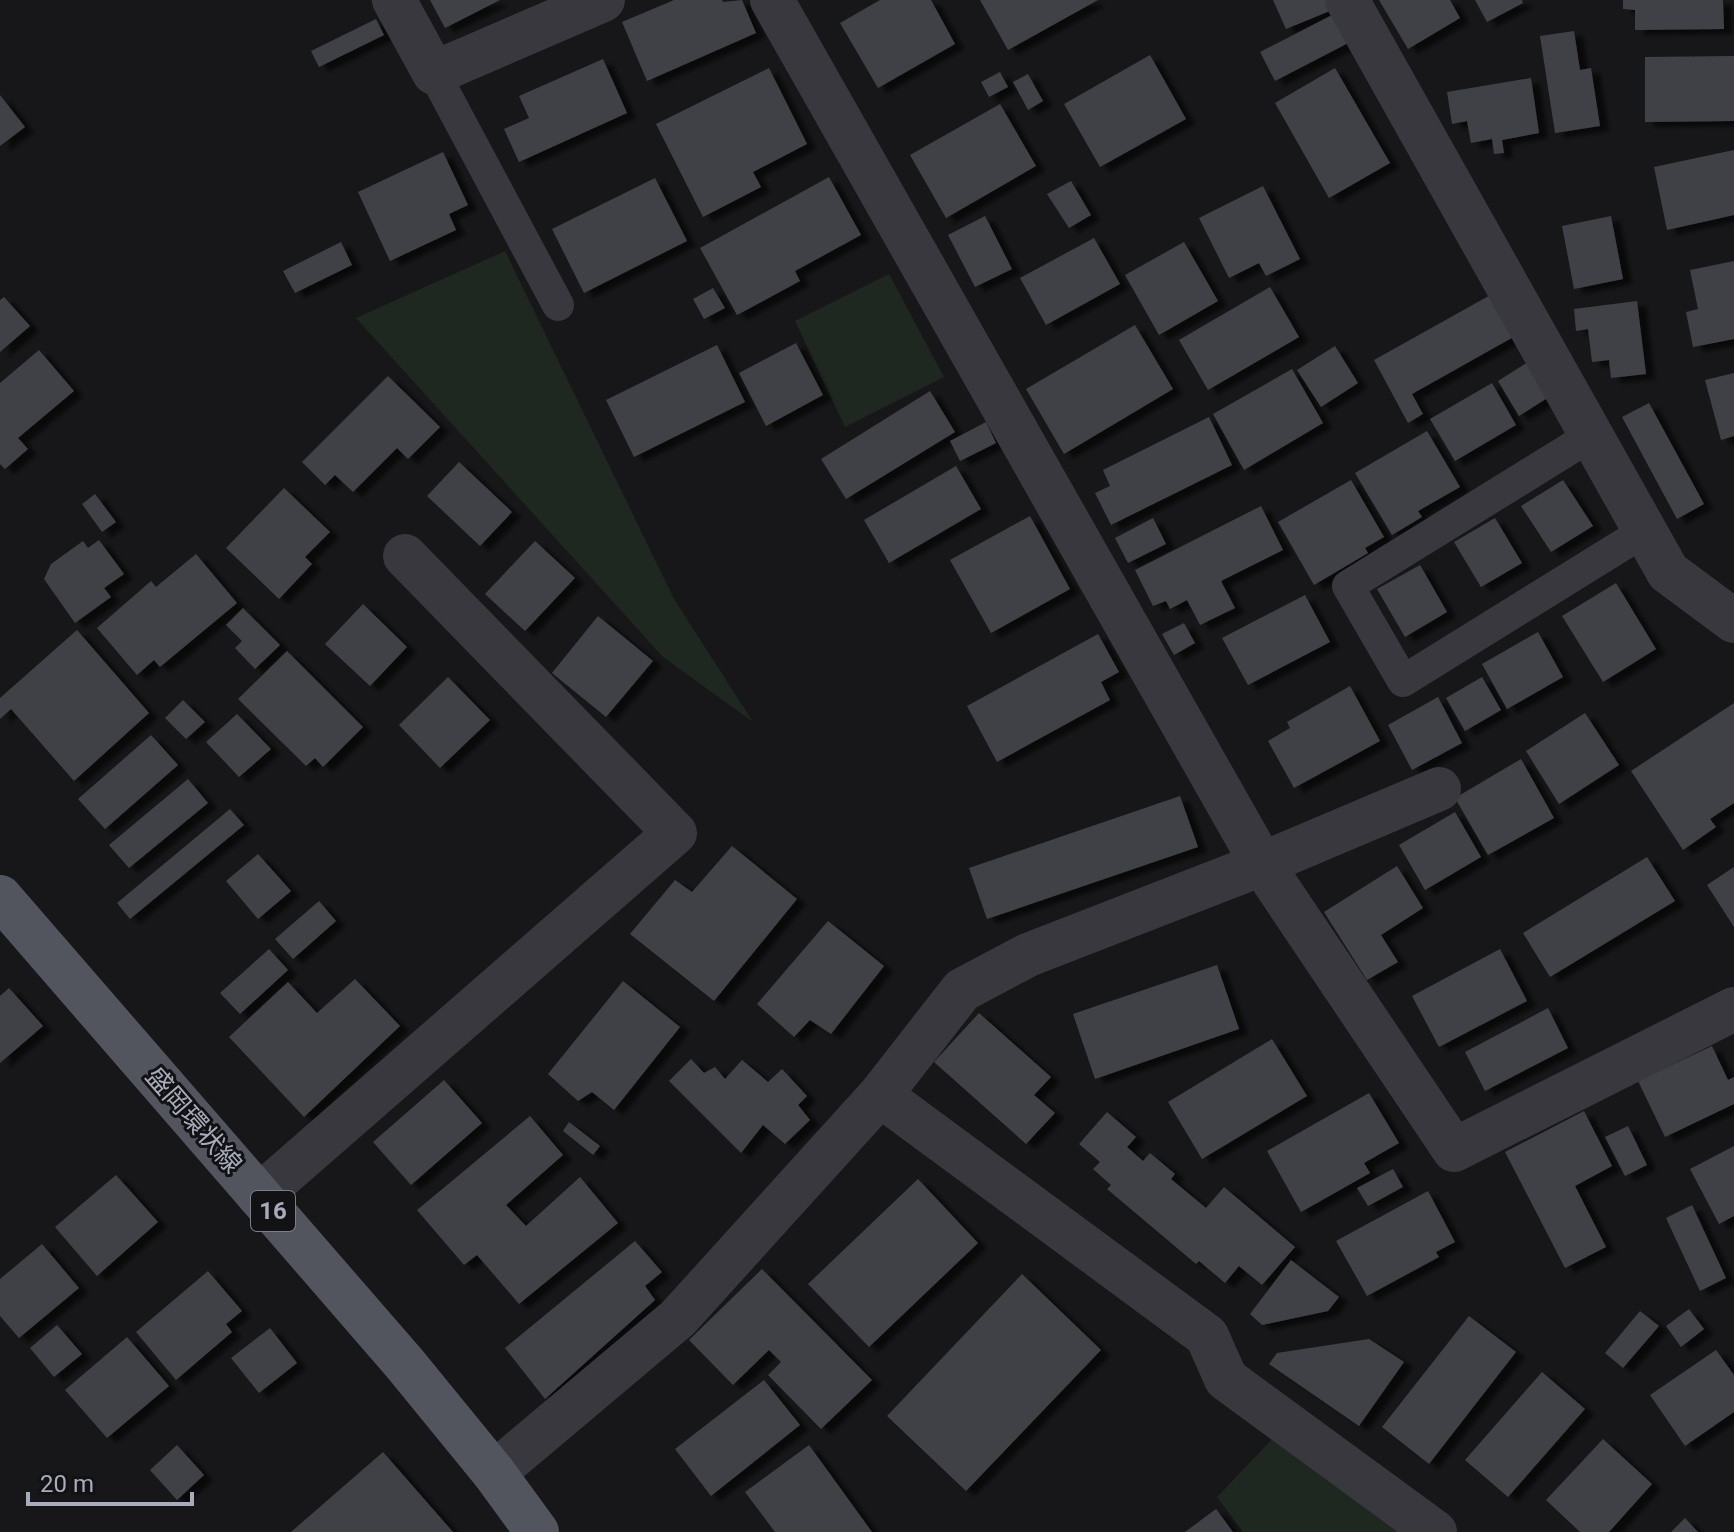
<svg xmlns="http://www.w3.org/2000/svg" width="1734" height="1532" font-family="Roboto,'Noto Sans JP',sans-serif">
	<defs>
		<filter id="shadow"><feDropShadow dx="9" dy="5" stdDeviation="2" flood-color="#0009"/></filter>
	</defs>
	<rect width="100%" height="100%" fill="#171719"/>
	<path fill="#1e2820" d="M505,251L674,599L753,722L663,657L356,318Z
		M889,274L944,377L845,427L795,321Z
		M1275,1436L1399,1532H1243L1217,1497Z"/>
	<path fill="#414146" filter="url(#shadow)" d="M430,0H500L445,28Z
		M674,0H722L723,2L742,0L756,33L647,81L622,22Z
		M880,0H931L955,44L878,88L840,23Z
		M980,0H1098L1008,50Z
		M1273,0H1333L1337,8L1286,29Z
		M1379,0H1450L1460,18L1408,49Z
		M1475,0H1522L1523,3L1487,22Z
		M1623,0H1723L1724,29L1635,30V10L1623,9Z
		M1340,11L1354,40L1275,81L1260,52Z
		M376,19L384,35L319,67L311,51Z
		M1574,31L1580,70L1591,68L1600,126L1555,133L1540,36Z
		M1150,55L1186,119L1100,167L1064,104Z
		M1734,56V121L1645,122V57Z
		M603,59L627,113L519,162L504,129L529,118L519,96Z
		M769,68L807,144L753,172L761,187L703,217L656,124Z
		M1335,68L1390,163L1329,198L1275,103Z
		M1000,72L1008,87L989,97L981,82Z
		M1028,74L1043,101L1028,110L1013,82Z
		M1531,78L1539,133L1502,140L1504,153L1494,154L1492,139L1471,143L1467,121L1452,124L1447,92Z
		M0,95L25,127L0,146Z
		M1000,104L1036,166L946,218L910,155Z
		M1734,150V215L1667,230L1654,167Z
		M443,152L468,205L449,214L456,230L390,261L358,192Z
		M829,177L861,235L795,271L800,281L737,315L700,248Z
		M655,178L687,241L584,293L552,229Z
		M1071,181L1091,215L1069,228L1047,194Z
		M1263,186L1300,259L1266,276L1259,263L1229,278L1199,218Z
		M985,216L1012,269L975,287L948,235Z
		M1611,216L1623,279L1574,289L1562,226Z
		M1094,238L1120,284L1046,325L1020,278Z
		M341,242L352,265L295,293L283,271Z
		M1184,242L1218,301L1159,335L1125,275Z
		M1734,261V339L1693,347L1686,312L1698,309L1690,270Z
		M1270,287L1299,337L1208,390L1179,340Z
		M713,288L725,308L704,319L693,299Z
		M1494,293L1517,335L1412,394L1423,414L1408,423L1374,360Z
		M4,297L30,326L0,352V300Z
		M1637,301L1646,374L1611,378L1609,360L1592,362L1588,329L1576,331L1574,309Z
		M1135,325L1173,389L1064,454L1026,389Z
		M796,343L823,395L766,426L739,373Z
		M717,345L745,402L634,457L606,400Z
		M1335,346L1358,383L1321,407L1297,370Z
		M39,350L74,391L18,438L28,449L5,469L0,464V383Z
		M1531,360L1552,395L1519,416L1498,381Z
		M1292,369L1323,423L1244,470L1213,414Z
		M1734,373V436L1721,440L1705,380Z
		M388,376L440,427L408,459L397,448L353,492L335,475L325,485L302,462Z
		M1492,383L1516,425L1455,461L1430,419Z
		M930,391L955,432L846,499L821,459Z
		M1649,403L1704,504L1677,519L1622,417Z
		M1209,417L1232,465L1111,525L1095,493L1110,486L1103,470Z
		M986,422L996,443L960,461L950,441Z
		M1427,431L1460,487L1418,511L1422,517L1392,535L1355,473Z
		M459,462L512,512L480,546L427,496Z
		M956,466L981,509L889,563L864,520Z
		M1351,480L1384,537L1365,548L1368,553L1314,585L1278,522Z
		M1563,480L1593,526L1551,552L1521,506Z
		M284,488L330,532L305,557L312,564L279,599L226,548Z
		M95,494L116,522L102,532L82,504Z
		M1261,506L1283,550L1221,581L1235,608L1200,625L1187,600L1170,609L1166,601L1153,606L1135,570Z
		M1030,516L1070,589L991,633L950,560Z
		M1153,518L1166,544L1128,563L1115,538Z
		M1495,518L1522,563L1481,587L1454,542Z
		M99,540L124,574L104,588L111,597L75,623L44,579L51,564L83,541L88,548Z
		M535,541L575,578L525,631L485,594Z
		M196,554L237,603L160,667L154,660L137,675L97,628L151,581L156,587Z
		M1420,565L1447,612L1405,637L1377,589Z
		M1616,583L1656,649L1603,682L1562,616Z
		M1305,595L1330,642L1248,685L1222,638Z
		M363,604L407,647L370,686L325,644Z
		M243,608L280,645L255,669L235,648L242,641L226,625Z
		M598,616L653,661L606,717L552,673Z
		M1184,623L1195,643L1174,655L1162,634Z
		M77,630L149,713L74,781L11,709L0,719V698Z
		M1538,632L1563,677L1507,709L1482,664Z
		M1098,634L1119,672L1101,682L1110,700L997,762L967,706Z
		M287,651L363,727L323,767L315,758L306,766L238,699Z
		M448,677L490,720L440,768L399,725Z
		M1482,677L1501,710L1465,731L1446,698Z
		M1350,686L1380,741L1294,788L1268,741L1290,728L1287,722Z
		M1438,697L1462,743L1412,770L1388,725Z
		M183,700L205,722L186,739L165,718Z
		M1734,703V803L1710,819L1716,827L1683,850L1631,771Z
		M1585,713L1619,765L1559,804L1526,751Z
		M237,714L271,749L239,777L206,742Z
		M151,735L178,765L105,829L78,799Z
		M1521,759L1554,818L1488,855L1455,798Z
		M188,779L208,803L129,868L109,845Z
		M1180,796L1198,847L987,919L969,868Z
		M230,809L244,825L130,919L117,903Z
		M1455,812L1481,857L1425,890L1399,845Z
		M732,846L797,899L714,1001L630,934L675,880L692,892Z
		M258,854L291,891L258,919L226,881Z
		M1647,857L1675,901L1550,977L1523,933Z
		M1397,866L1423,908L1381,935L1398,962L1367,980L1324,912Z
		M1734,867V927L1707,885Z
		M319,901L336,921L293,959L275,939Z
		M828,921L884,966L831,1034L810,1020L794,1037L757,1004Z
		M269,949L288,970L240,1014L220,993Z
		M1500,949L1527,1001L1439,1047L1412,996Z
		M1217,965L1239,1029L1095,1079L1073,1014Z
		M355,979L400,1026L304,1117L229,1037L288,982L317,1013Z
		M623,981L680,1027L614,1110L592,1092L578,1101L548,1074Z
		M9,988L43,1026L0,1063V996Z
		M1548,1008L1568,1048L1485,1091L1465,1052Z
		M979,1013L1051,1077L1034,1095L1055,1113L1026,1144L934,1062Z
		M1272,1039L1307,1096L1202,1159L1168,1102Z
		M1712,1046L1728,1080L1734,1077V1104L1665,1137L1638,1081Z
		M691,1059L704,1073L715,1067L725,1079L742,1060L768,1082L782,1069L807,1096L798,1105L810,1120L785,1144L763,1125L741,1153L669,1081Z
		M444,1080L482,1123L411,1185L373,1142Z
		M1369,1093L1399,1143L1364,1163L1370,1173L1301,1212L1267,1151Z
		M1584,1111L1612,1166L1575,1186L1606,1247L1565,1268L1505,1152Z
		M1107,1112L1136,1137L1127,1147L1143,1161L1150,1153L1175,1174L1171,1179L1206,1208L1224,1187L1295,1247L1262,1285L1239,1266L1225,1283L1199,1261L1196,1264L1107,1189L1111,1185L1093,1169L1100,1162L1079,1144Z
		M530,1116L563,1155L506,1205L526,1226L580,1177L618,1223L519,1304L477,1255L464,1265L417,1210Z
		M569,1122L600,1146L593,1155L563,1131Z
		M1628,1126L1647,1165L1625,1176L1605,1137Z
		M1734,1146V1216L1719,1224L1690,1169Z
		M1393,1169L1403,1187L1368,1206L1357,1188Z
		M116,1175L158,1222L97,1276L55,1227Z
		M918,1179L978,1243L869,1347L808,1284Z
		M1428,1191L1455,1242L1436,1252L1439,1257L1367,1296L1336,1241Z
		M1692,1205L1726,1278L1700,1291L1666,1218Z
		M635,1241L662,1272L645,1286L655,1300L545,1399L505,1348Z
		M42,1244L79,1288L19,1338L0,1316V1279Z
		M1291,1260L1339,1297L1328,1311L1262,1325L1250,1314Z
		M762,1269L872,1380L821,1429L768,1375L781,1362L769,1350L733,1385L689,1340Z
		M208,1271L242,1311L226,1324L232,1332L176,1380L136,1332Z
		M1022,1274L1101,1350L966,1491L887,1416Z
		M1689,1309L1704,1329L1681,1347L1666,1326Z
		M1640,1311L1659,1326L1623,1368L1605,1353Z
		M1469,1316L1516,1352L1429,1464L1382,1427Z
		M57,1325L82,1354L54,1377L30,1348Z
		M270,1328L297,1363L259,1393L231,1358Z
		M127,1337L169,1386L107,1438L65,1390Z
		M1369,1339L1404,1362L1359,1426L1269,1364L1277,1353Z
		M1716,1350L1734,1375V1412L1685,1446L1650,1395Z
		M1542,1372L1585,1409L1508,1497L1465,1460Z
		M764,1380L800,1425L711,1496L675,1449Z
		M1603,1439L1652,1484L1609,1532H1580L1546,1500Z
		M177,1445L204,1475L177,1500L150,1470Z
		M809,1445L872,1532H775L745,1492Z
		M383,1452L453,1532H291Z
		M1216,1509L1233,1532H1185Z
		M1685,1518L1698,1532H1671Z"/>
	<g fill="none" stroke-linecap="round" stroke-linejoin="round">
		<path stroke="#38383e" stroke-width="32" d="M434,73L558,305
			M1592,435L1348,586L1403,681L1645,531"/>
		<path stroke="#38383e" stroke-width="44" d="M394,0L434,73L603,0
			M772,0L1262,864L1454,1150L1734,1009
			M1347,0L1668,572L1734,621
			M880,1095L1207,1336L1226,1379L1435,1532
			M259,1196L675,833L405,556
			M494,1473L678,1318L880,1095L962,990L1028,955L1262,864L1439,789"/>
		<path stroke="#53555e" stroke-width="44" d="M0,897L405,1364L494,1473L537,1532"/>
	</g>
	<g text-anchor="middle" dominant-baseline="central" stroke-width="6" stroke-linejoin="round" paint-order="stroke">
		<rect fill="#121214" stroke="#7b7e88" stroke-width="2" x="251" y="1191" width="44" height="40" rx="6"/>
		<g font-size="24" font-weight="bold" fill="#a8acba">
			<text x="273" y="1211">16</text>
		</g>
		<g font-size="26" fill="#a8acba" stroke="#121214">
			<text transform="translate(194 1120) rotate(49)">盛岡環状線</text>
		</g>
	</g>
	<path d="M28 1492v12h164v-12" fill="none" stroke="#a8acba" stroke-width="4"/>
	<text x="40" y="1492" font-size="24" fill="#a8acba" stroke="#121214" stroke-width="6" paint-order="stroke">20 m</text>
</svg>
